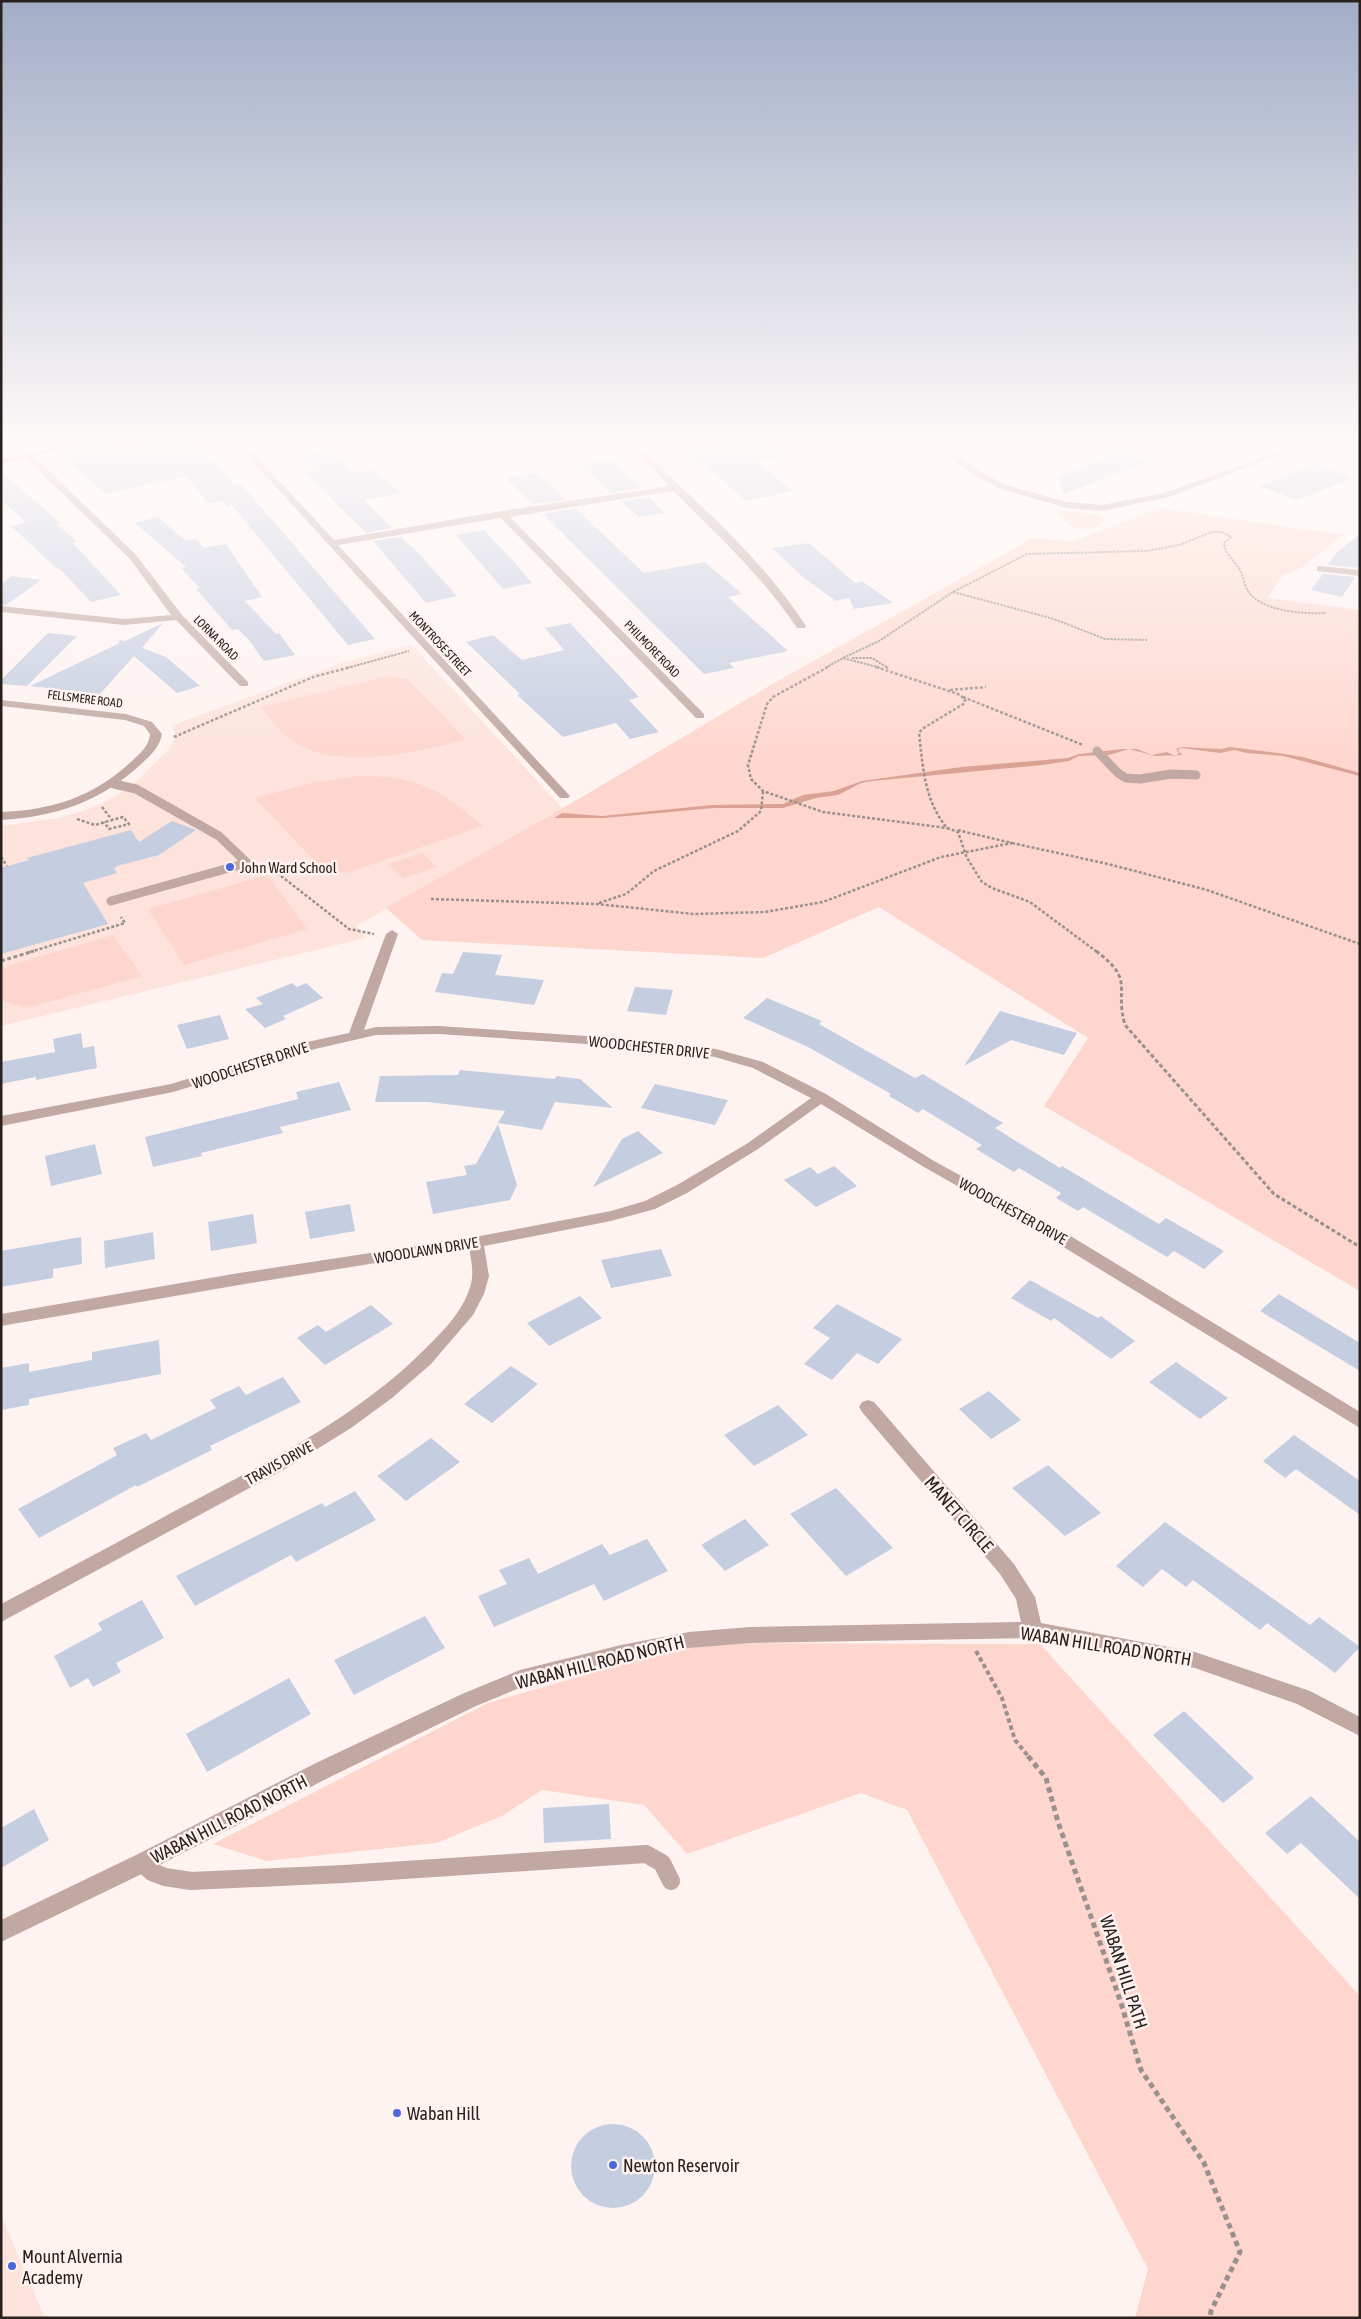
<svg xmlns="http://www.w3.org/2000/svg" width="1361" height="2319" font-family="'Asap Condensed',sans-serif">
	<rect width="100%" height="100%" fill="#fef3f1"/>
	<path fill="#fde3dc" d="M412,645L562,808L356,926L366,938L1,1026V826L59,818L89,809L115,797L137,781L169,749L175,740V734L172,726L184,721L341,663Z
		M1,2215L45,2318H1Z"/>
	<path fill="#fed6cd" d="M1159,508L1343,535L1301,568L1283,575L1267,598L1360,610V1291L1044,1106L1088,1038L879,907L763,958L422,940L386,908L582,797L769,686L1033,538L1073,542Z
		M1061,510L1096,515L1105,520C1098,528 1080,532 1071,526C1065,523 1061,516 1057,511Z
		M388,676L408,679L466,740C415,752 344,771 295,743C281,734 271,719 260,707Z
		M358,776C417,775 440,789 483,826L347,873L322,869L255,798L315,782Z
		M422,853L437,867L403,878L389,864Z
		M267,875L307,929L184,965L148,909Z
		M113,935L142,976L27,1008L1,1000V968Z
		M715,1643L1040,1644L1360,1996V2318H1135L1148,2269L907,1810L861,1793L687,1854L644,1805L542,1790L502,1816L436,1843L266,1861L213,1844L488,1703L637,1660Z"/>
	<path fill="#daa295" d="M1182,747L1221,749L1230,747L1278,753L1303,757L1360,773V776L1283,756L1247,753L1234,750L1220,753L1181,748L1178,750L1182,755L1155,756L1129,749L1109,755L1079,756L1069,761L1043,765L872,781L861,783L838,795L816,798L783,808H714L604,818H554L562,813L602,816L712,805L783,804L803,795L834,791L862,781L962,767L1068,758L1079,754L1122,749H1137L1152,755L1167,752L1175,756L1179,753L1176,749Z"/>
	<path fill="#c5cde1" d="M101,441H118V453L172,441H184L218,465L235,485L241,484L375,639L348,645L231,504L227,507L222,501L208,503L186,476L106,494L58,453Z
		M759,441L778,458L757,461L793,491L746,501L713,472H710L688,451Z
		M331,449L356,473L374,470L400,493L364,500L392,528L366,533L306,473L315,471L298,455Z
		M1121,451L1148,462L1064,494L1057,477Z
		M614,460L641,488L612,493L580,464Z
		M1316,464L1354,478L1297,500L1259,486Z
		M1,471L61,524L58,525L77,542L73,543L121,595L91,602L59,568L57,569L11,526L26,522L1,500Z
		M538,473L566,500L533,504L506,478Z
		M649,497L664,513L639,517L621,501Z
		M575,508L644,573L705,562L742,594L728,597L788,651L729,663L734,668L704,674L543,514Z
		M158,517L186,541L196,539L204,548L226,544L262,597L245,601L276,634L279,633L295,655L264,661L248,639L238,629L232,630L196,589L200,588L181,568L186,567L135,523Z
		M484,530L516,564L532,583L503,589L456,535Z
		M1360,534V568L1328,565L1337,552Z
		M401,537L411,547H413L457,596L426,603L373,541Z
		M809,543L855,583L862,581L893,603L854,609L849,598L836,601L804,578L772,548Z
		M1323,574L1355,577L1342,597L1311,590Z
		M12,576L41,580L6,605L1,604V584Z
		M163,623L142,648L166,657L200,686L177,693L134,656L100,694L30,686L120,643L118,642L120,640L125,641Z
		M570,623L639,697L629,700L659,732L630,739L616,723L563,737L517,695L520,694L466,642L493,635L522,660L564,650L545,628Z
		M48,633L77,636L27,686L1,684V680Z
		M172,821L196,830L159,855L117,866L114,869L117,873L83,883L108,924L1,954V868L29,860L27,858L131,830L139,842Z
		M463,952L502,955L495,975L544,980L534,1005L435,992L442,973L453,974Z
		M292,983L297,987L306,983L323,998L283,1016L286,1019L265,1028L245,1009L263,1004L256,998Z
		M635,987L673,990L666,1015L627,1011Z
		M767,998L822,1021L819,1024L915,1078L923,1074L1003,1123L995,1128L1060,1168L1062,1166L1159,1224L1166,1218L1224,1251L1204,1269L1174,1251L1167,1257L1083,1207L1078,1211L1056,1198L1061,1193L1019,1168L1014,1172L976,1149L982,1145L923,1109L918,1113L889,1096L891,1094L808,1047L743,1018Z
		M1000,1011L1077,1033L1064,1055L1011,1040L964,1066Z
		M220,1015L229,1039L187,1049L177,1025Z
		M81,1033L83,1048L94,1046L97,1068L36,1080V1077L1,1084V1062L55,1052L53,1039Z
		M460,1070L555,1079L556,1076L580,1079L613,1108L555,1102L542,1130L498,1123L505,1111L428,1102H375L380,1076L458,1075Z
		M339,1082L351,1110L280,1127L283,1133L201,1153L202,1156L153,1167L145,1137L298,1099L296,1092Z
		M655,1084L728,1100L715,1125L641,1108Z
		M498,1124L517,1185L510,1200L433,1214L426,1182L467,1175L464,1166L476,1164Z
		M638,1131L663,1153L593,1187L622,1139Z
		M95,1144L102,1174L51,1186L45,1156Z
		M834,1166L857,1186L816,1207L784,1180L810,1167L818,1174Z
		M350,1204L355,1231L310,1239L305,1212Z
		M253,1214L257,1243L211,1251L208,1222Z
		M153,1232L155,1259L105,1268L104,1241Z
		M81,1237L82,1264L53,1269V1278L1,1287V1251Z
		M661,1249L672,1276L611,1288L601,1260Z
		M1030,1280L1098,1318L1101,1316L1135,1341L1111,1359L1054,1318L1051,1321L1011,1298Z
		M1279,1294L1360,1343V1371L1260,1311Z
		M580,1296L602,1318L549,1346L527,1323Z
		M837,1304L902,1339L878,1364L857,1353L832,1380L804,1364L830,1338L813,1328Z
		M371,1305L393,1324L325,1365L297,1338L318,1325L326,1332Z
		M159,1340L161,1374L29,1399V1405L1,1410V1368L29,1363V1372L92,1360V1352Z
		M1176,1362L1228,1398L1200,1419L1149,1382Z
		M511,1366L538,1384L492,1423L464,1404Z
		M283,1377L301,1402L210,1446L212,1450L137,1487L136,1485L39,1538L18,1509L117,1455L113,1448L146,1433L151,1440L216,1408L210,1400L239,1386L246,1395Z
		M989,1391L1021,1420L991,1439L959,1409Z
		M778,1405L808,1435L754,1466L724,1435Z
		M1294,1435L1360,1481V1515L1296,1469L1285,1478L1263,1461Z
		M431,1438L460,1462L406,1501L377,1476Z
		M1048,1465L1101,1513L1065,1536L1012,1488Z
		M836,1488L893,1548L846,1576L790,1514Z
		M355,1491L376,1520L296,1562L291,1555L195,1606L176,1576L322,1503L325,1507Z
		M745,1519L769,1545L725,1571L701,1545Z
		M1165,1522L1310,1625L1319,1617L1360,1647L1335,1673L1267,1623L1260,1630L1193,1580L1186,1587L1162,1569L1143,1587L1116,1566Z
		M647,1539L668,1571L604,1601L594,1584L494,1627L478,1596L507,1584L499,1570L529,1558L538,1574L602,1544L610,1555Z
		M142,1600L164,1638L116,1663L121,1672L93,1687L88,1678L70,1688L54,1656L102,1630L98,1623Z
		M425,1616L445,1648L354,1695L334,1660Z
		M289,1678L311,1714L207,1772L186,1734Z
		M1184,1711L1254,1778L1223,1803L1153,1735Z
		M1311,1796L1360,1842V1899L1301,1843L1287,1854L1265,1833Z
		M609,1804L611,1839L544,1843L543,1808Z
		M34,1809L49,1840L1,1868V1828Z
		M571 2166a42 42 0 1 1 84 0a42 42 0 1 1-84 0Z"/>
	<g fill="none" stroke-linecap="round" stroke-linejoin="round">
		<path stroke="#9a908e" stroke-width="2" stroke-dasharray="2.5 1" stroke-linecap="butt" d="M953,592L1054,619L1105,639L1147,640
			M843,658L879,641L953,592L1027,554L1147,551L1179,545L1212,532H1222L1231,537L1224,543C1225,554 1234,560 1240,570C1244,577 1244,588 1251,595C1268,612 1304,614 1326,613
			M852,658H872L888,668
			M347,668L409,651
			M825,668L843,658L881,668"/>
		<path stroke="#9a908e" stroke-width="2.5" stroke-dasharray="3 2" stroke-linecap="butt" d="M828,667L773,697L767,704L748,765L751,779L763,791L823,812L947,828
			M876,667L958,694L965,699V703L922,729L919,733C923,767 924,800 947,828
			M886,667L888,668
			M950,690L986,687
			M963,697L1083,745
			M174,737L313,677L351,667
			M102,807L112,820L123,817L129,824L109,829L104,822
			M77,819L95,825L112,820
			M947,828L958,832L967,858L982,882L992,888L1030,902L1097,952
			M1012,843L1108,864L1207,890L1360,944
			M1,857L7,866
			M263,868L276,872L349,929L374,934
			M431,899L596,904L694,914L765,912L823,902L941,857L1012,843L957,830
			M599,903L626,894L654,871L738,831L761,811L763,792
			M30,952L125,923L121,917"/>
		<path stroke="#9a908e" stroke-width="3" stroke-dasharray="4 2.5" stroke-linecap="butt" d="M1096,951C1136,981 1114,987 1125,1025L1274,1194L1360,1247
			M1,961L34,951"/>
		<path stroke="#9a908e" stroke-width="4" stroke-dasharray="4.5 3" stroke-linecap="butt" d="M976,1651L1002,1698L1015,1740L1029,1757"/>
		<path stroke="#9a908e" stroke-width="5" stroke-dasharray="5.5 4" stroke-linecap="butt" d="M1028,1756L1046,1778L1058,1822L1121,2003L1141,2070L1204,2163L1240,2252L1211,2311L1210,2318"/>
		<path stroke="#c1a8a2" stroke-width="9" d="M1097,751L1118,773L1126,778L1140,779L1171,774L1196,775
			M111,901L247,863L219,836L136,789L114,784"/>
		<path stroke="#c1a8a2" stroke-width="18" d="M142,1863L152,1872L165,1877L191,1881L344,1874L646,1854L662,1863L671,1881"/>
		<path fill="#c1a8a2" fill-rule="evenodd" d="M234,441H242L334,540L502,511L669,486L625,441H633C693,500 760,555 806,626L805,628H797C762,576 718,535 673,491L510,517L704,714V718H696L501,518L338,545L570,796L568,798H560Z
			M928,441H937L978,470L1006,485L1067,502L1102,505L1164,493L1307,441H1318L1169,497L1102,511L1067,508L1000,489L972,474Z
			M26,454H32L136,555L182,615L248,682V686H240L176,620L124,625L1,612V606L124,619L171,615L130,559L26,458Z
			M1320,566L1360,570V576L1317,571V567Z
			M1,700L126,714L152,722L162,734C160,747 150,756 140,765C100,802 55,817 1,820V812C52,810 93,797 131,762C139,754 149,747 150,734L144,726L125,720L1,706Z
			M392,930L398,934L364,1030L376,1027L439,1026L645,1040L716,1049L763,1062L826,1094L934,1161L1064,1232L1360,1412V1428L1052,1240L924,1167L821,1104L758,1149L687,1193L655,1209L611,1221L484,1246L489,1276L484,1294L473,1315L431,1364L392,1398L351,1428L285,1469L1,1622V1604C58,1574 115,1544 171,1513C261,1465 355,1420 427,1347C443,1331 460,1314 468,1293C475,1277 472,1264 469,1248L239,1285L1,1326V1314L239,1273L475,1237L611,1211L645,1201L677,1185L748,1143L811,1098L753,1068L715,1057L645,1048L439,1034L376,1035L315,1049L173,1092L1,1126V1116L171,1084L307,1042L349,1033L386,934Z
			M868,1400L874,1402L1014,1564L1035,1597L1041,1623L1195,1652L1310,1691L1360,1717V1736L1297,1704L1195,1668L1033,1638L750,1643L689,1648L621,1661L522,1687L476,1706L330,1777L150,1870L1,1942V1920L134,1856L316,1763L462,1694L520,1670L621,1645L689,1632L750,1627L1021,1622L1016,1599L1000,1574L862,1412L859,1407L862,1402Z"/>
		<path fill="#a78279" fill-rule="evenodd" d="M86,441H99L1,464V459Z"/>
	</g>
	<linearGradient id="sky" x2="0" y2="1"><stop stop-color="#a2adc7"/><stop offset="0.58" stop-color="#fffaf9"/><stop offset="1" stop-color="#fffaf9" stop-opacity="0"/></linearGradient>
	<rect width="1361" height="765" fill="url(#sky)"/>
	<g fill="#4b69dd" stroke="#fef3f1" stroke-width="2">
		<circle cx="230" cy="867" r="5"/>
		<circle cx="397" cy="2113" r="5"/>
		<circle cx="613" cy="2165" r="5"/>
		<circle cx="12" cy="2266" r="5"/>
	</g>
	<g text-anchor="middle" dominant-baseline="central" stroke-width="5" stroke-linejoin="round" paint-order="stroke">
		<g font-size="12" fill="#2a211f" stroke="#fef3f1">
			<text transform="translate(216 638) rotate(45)">LORNA ROAD</text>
			<text transform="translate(440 644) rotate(47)">MONTROSE STREET</text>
			<text transform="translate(652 649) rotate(46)">PHILMORE ROAD</text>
			<text transform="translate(85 699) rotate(7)">FELLSMERE ROAD</text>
		</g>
		<g font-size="15" fill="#2a211f" stroke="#fef3f1" text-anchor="start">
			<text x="240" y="867">John Ward School</text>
		</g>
		<g font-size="15" fill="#2a211f" stroke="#fef3f1">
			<text transform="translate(649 1047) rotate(6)">WOODCHESTER DRIVE</text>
			<text transform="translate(250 1065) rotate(-18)">WOODCHESTER DRIVE</text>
			<text transform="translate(1013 1211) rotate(29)">WOODCHESTER DRIVE</text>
			<text transform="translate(426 1250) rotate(-9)">WOODLAWN DRIVE</text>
			<text transform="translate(279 1463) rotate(-29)">TRAVIS DRIVE</text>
		</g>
		<g font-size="18" fill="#2a211f" stroke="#fef3f1">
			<text transform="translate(959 1514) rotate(49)">MANET CIRCLE</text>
			<text transform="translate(1106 1646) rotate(9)">WABAN HILL ROAD NORTH</text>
			<text transform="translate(600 1662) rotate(-14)">WABAN HILL ROAD NORTH</text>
			<text transform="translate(229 1819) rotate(-27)">WABAN HILL ROAD NORTH</text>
			<text transform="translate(1124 1972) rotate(72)">WABAN HILL PATH</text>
		</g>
		<g font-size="18" fill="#2a211f" stroke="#fef3f1" text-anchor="start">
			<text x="407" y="2113">Waban Hill</text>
			<text x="623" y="2165">Newton Reservoir</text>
			<text x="22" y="2256">Mount Alvernia<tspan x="22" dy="21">Academy</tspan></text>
		</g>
	</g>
	<rect width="1361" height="2319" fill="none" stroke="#2a211f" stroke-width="5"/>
</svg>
